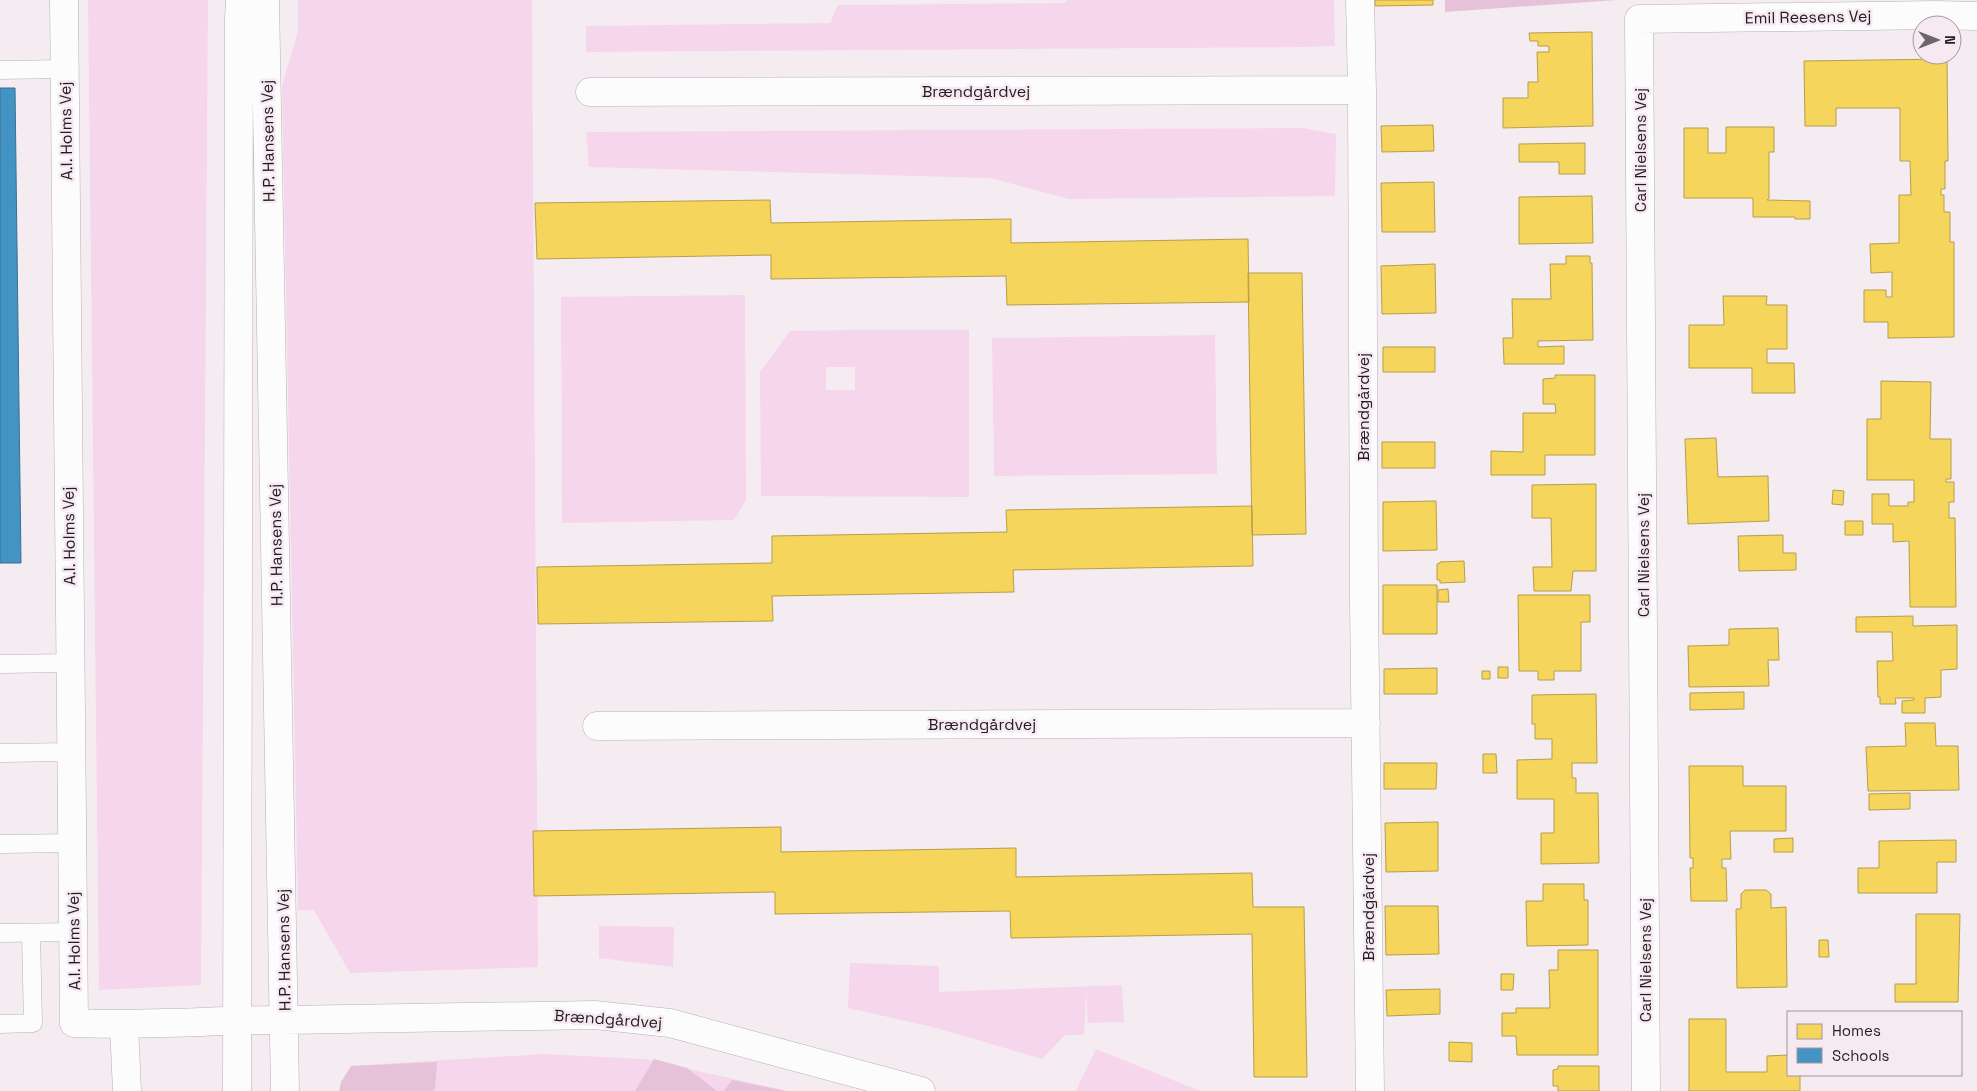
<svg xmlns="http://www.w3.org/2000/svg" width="1977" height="1091" font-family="'Space Grotesk',sans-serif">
	<rect width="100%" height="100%" fill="#f4ecf1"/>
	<path fill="#f6d6ec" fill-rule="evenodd" d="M88,0H208L201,985L99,990Z
		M298,0H532L538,967L350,973L314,910H298L282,86L298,31Z
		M1067,0H1334L1335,46L1302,47L586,52V26L830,23L838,5L1065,3Z
		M1303,128L1336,134L1335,196L1069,199L990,178L589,167L586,132Z
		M745,295L746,500L734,520L562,523L561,297Z
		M855,330H969V497L761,496L760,372L790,331ZM826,367H855V390H826Z
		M1215,335L1217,474L994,476L992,338Z
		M599,926L674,927L673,967L599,958Z
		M850,963L939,966V992L1122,985L1124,1022L1088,1023L1086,993L1084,1035H1065L1042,1059L937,1028L848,1008Z
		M1096,1049L1200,1091H1076Z
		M543,1054L644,1059L788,1091H352L351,1066Z"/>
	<path fill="#e5c2da" d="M1445,0H1617L1445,12Z
		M654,1059L687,1068L717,1091H635Z
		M437,1062L435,1089L432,1091H339L341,1082L351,1066Z
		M732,1080L786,1091H724Z"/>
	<path fill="#f6d55c" stroke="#b69e4a" d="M1375,0H1433V5L1375,6Z
		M1592,32L1593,126L1503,128V98H1528V82H1538L1537,52H1549V46H1538V41H1530L1529,33Z
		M1947,59L1948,161H1945V189H1941V195H1944V212H1950V242H1954V337L1888,338V322H1864V290H1886V297H1892V272L1871,273L1870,244L1899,243V195H1911L1910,161H1900V108H1836V126H1805L1804,61Z
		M1433,125L1434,151L1382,152L1381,126Z
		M1726,127H1774V152H1769V198L1767,200L1810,201V219H1795V217H1753V198H1684V128H1708V153H1726Z
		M1585,143V174H1559V162H1519V144Z
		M1434,182L1435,232H1382L1381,183Z
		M1592,196L1593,243L1519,244V197Z
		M770,200L771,223L1011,219V243L1248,239L1249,302L1007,305L1006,276L771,279V255L537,259L535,203Z
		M1566,256H1590V263H1592L1593,340L1538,341V347L1564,346V364H1504L1503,338H1513L1512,299H1551L1550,264H1566Z
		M1435,264L1436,313L1382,314L1381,266Z
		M1248,273H1302L1306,534L1252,535Z
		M1723,296H1767L1766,305H1787V349H1767V363H1794L1795,393H1752V368H1689V325H1724Z
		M1383,347H1435V372H1383Z
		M1555,375H1595V455H1545V475H1491V451L1523,452V413H1556L1555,404H1543V379L1555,378Z
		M1881,381L1931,382L1930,439H1951V479H1946V482H1954V502H1949V518H1955L1956,607H1910L1909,541L1893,542V524H1872V494H1889V506H1908V502H1914V480H1867V419H1881Z
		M1716,438L1718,477L1768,476L1769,521L1688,524L1685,439Z
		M1382,442H1435V468H1382Z
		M1596,484V571H1573L1571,591H1534L1533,567H1552L1551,518H1532V485Z
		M1833,490L1844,491L1843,505L1832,504Z
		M1436,501L1437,550L1383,551V502Z
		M1252,506L1253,566L1013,570L1014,592L772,596L773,621L538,624L537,567L772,563V536L1007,532L1006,510Z
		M1845,521H1863V535H1845Z
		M1783,535V553H1796V570L1739,571L1738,536Z
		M1464,561L1465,582L1440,583V580H1437V564L1440,563V562Z
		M1383,585H1437V634H1383Z
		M1448,589L1449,602H1438V590Z
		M1518,595H1590V622H1581V671H1554V680H1538V671H1519Z
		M1913,616V626L1957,625V669L1941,670V697L1925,698V713H1902V701L1914,700V698H1895L1896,704H1880V697H1878L1877,661H1893L1892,632H1856V617Z
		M1778,628L1779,660H1768L1769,686L1689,687L1688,646L1729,645V629Z
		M1498,667H1508V678H1498Z
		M1437,668V694H1384V669Z
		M1482,671H1490V679H1482Z
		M1744,692V709L1690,710V693Z
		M1596,694L1597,763H1572V778H1576V793H1598L1599,863L1541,864V833H1554V799H1517V760L1552,759V739H1535V724H1532V695Z
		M1905,723H1935L1936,746H1958L1959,790L1868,791L1866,747L1906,746Z
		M1483,754H1496L1497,773H1483Z
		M1384,763H1437L1436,789H1384Z
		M1689,766H1743V786H1786V831H1730L1731,859H1722V868H1726L1727,901H1691L1690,868H1693V858H1690Z
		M1910,793V809L1869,810V794Z
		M1438,822V871L1386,872L1385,823Z
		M781,827V852L1016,848V877L1252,873L1253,907H1304L1307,1077H1254L1252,934L1011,938L1010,911L775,914V892L534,896L533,831Z
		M1793,838V852H1774V839Z
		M1956,840V862H1937V893H1858V868H1879V841Z
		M1543,884H1584V900H1588V945L1527,946L1526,901H1543Z
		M1745,890H1766L1771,894V908L1786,907L1787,987L1737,988L1736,909H1741V894Z
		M1385,906H1438L1439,954L1386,955Z
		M1916,914H1960L1958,1002H1895V984H1916Z
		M1819,940H1828L1829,957H1819Z
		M1558,950H1598V1055H1517L1516,1036H1502V1013H1516V1008H1550L1549,970H1558Z
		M1501,974H1514L1513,990H1501Z
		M1440,989V1014L1387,1016L1386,990Z
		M1689,1019H1726V1072H1767V1056L1788,1055V1075H1800V1091H1689Z
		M1449,1042L1472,1043V1062L1449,1061Z
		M1558,1066H1599V1091H1558V1086H1553V1070L1558,1069Z"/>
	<path fill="#4393c3" stroke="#397092" d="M0,88H15L21,563H0Z"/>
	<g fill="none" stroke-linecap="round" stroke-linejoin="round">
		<defs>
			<path id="lane" d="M0,70L65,69
				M0,664L71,663
				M0,753L72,752
				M0,844L73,843
				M0,933L73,932
				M0,1024L33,1023L31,933"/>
			<path id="street" d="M64,0L74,1023C145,1026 215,1020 285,1020
				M1360,0L1362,90L1364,601L1370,1091
				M590,92L1362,90
				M597,726L1366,723
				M124,1025L127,1091
				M1646,1091L1639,19L1936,15L1977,16"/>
			<path id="secondary" d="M265,0L285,1091
				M285,1020L595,1015L670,1023L921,1091
				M237,1091L239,19L240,0"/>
		</defs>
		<use href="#lane" stroke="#b6b0b3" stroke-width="19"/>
		<use href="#street" stroke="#b6b0b3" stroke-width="29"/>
		<use href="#secondary" stroke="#b6b0b3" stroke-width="29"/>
		<use href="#lane" stroke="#fdfcfd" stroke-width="18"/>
		<use href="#street" stroke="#fdfcfd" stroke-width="28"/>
		<use href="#secondary" stroke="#fdfcfd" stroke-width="28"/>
	</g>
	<g text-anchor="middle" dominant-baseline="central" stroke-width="5" stroke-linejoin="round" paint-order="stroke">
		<g font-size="16" fill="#221d20" stroke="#f7e9f2">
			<text transform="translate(1808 17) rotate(-1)">Emil Reesens Vej</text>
			<text x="976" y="91">Brændgårdvej</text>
			<text transform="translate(66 131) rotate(-91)">A.I. Holms Vej</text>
			<text transform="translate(268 141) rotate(-91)">H.P. Hansens Vej</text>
			<text transform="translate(1640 150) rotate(-90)">Carl Nielsens Vej</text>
			<text transform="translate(1363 407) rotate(-90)">Brændgårdvej</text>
			<text transform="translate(69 536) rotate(-91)">A.I. Holms Vej</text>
			<text transform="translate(276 545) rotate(-91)">H.P. Hansens Vej</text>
			<text transform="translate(1643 555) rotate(-90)">Carl Nielsens Vej</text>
			<text x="982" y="724">Brændgårdvej</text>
			<text transform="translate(1368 907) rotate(-90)">Brændgårdvej</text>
			<text transform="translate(74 941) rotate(-91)">A.I. Holms Vej</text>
			<text transform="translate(284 950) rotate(-91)">H.P. Hansens Vej</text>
			<text transform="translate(1645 960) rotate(-90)">Carl Nielsens Vej</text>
			<text transform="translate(608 1019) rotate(4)">Brændgårdvej</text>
		</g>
	</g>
	<rect x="1787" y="1011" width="175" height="65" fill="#f7e9f2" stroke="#a2979e"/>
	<rect x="1797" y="1024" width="25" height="15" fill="#f6d55c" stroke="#a2979e"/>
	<text x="1832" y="1036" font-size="15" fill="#221d20">Homes</text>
	<rect x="1797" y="1048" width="25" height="15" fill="#4393c3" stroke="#a2979e"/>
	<text x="1832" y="1061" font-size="15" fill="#221d20">Schools</text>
	<g transform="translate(1937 40) rotate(90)"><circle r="24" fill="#f7e9f2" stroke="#a2979e"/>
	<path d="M0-4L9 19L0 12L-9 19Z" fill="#6c6569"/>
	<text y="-8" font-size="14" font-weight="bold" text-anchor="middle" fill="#221d20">N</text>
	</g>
</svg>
